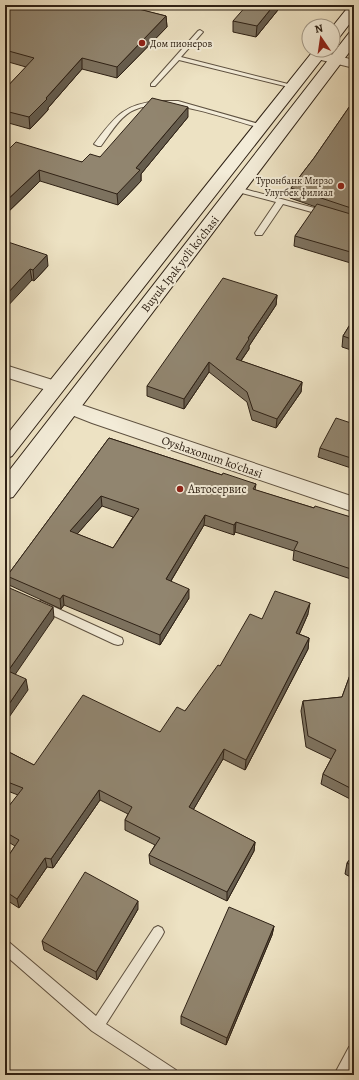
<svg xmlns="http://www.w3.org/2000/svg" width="359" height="1080" font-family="Alegreya,serif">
	<rect width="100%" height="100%" fill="#ede2c3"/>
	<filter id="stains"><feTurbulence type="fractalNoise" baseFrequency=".005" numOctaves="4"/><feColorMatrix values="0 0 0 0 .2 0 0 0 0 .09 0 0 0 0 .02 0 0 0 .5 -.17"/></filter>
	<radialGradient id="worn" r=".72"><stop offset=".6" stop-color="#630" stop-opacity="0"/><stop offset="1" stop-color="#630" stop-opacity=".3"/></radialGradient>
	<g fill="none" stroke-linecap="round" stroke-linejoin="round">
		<defs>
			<path id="service" d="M200,30L203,32L181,57L296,86L293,88L179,60L155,86H151V84L198,31Z
				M159,101H178L266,126L262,128C228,120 167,94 134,110C120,116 110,134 101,146H98L94,144C115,117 123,104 159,101Z
				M234,187H237L329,212L330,214L326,216L283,204L262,235H256L255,233L276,202L234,191Z
				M41,601L122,638L123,641L122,644L118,645L114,644L37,608L36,605L37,602Z
				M158,926L162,928L164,932L162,936L106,1024L176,1070L178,1075H159L92,1031L5,955V941L10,943L96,1016L154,928Z
				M354,1045V1065L349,1075H334L349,1047Z"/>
			<path id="minor" d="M318,51L354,60V68L313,58L311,55L313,52Z
				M5,365L62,383L65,387L62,391L56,393L5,377Z
				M70,401L354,497V512L92,423L64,412L61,407L64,402Z"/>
			<path id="secondary" d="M354,5V18L338,39L333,40V26L349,6Z
				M354,32V46L13,497L5,499V476L349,33Z
				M314,50H329L12,456L5,459V437Z"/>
		</defs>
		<use href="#service" stroke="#5e5140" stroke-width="2"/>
		<use href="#minor" stroke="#5e5140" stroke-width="2"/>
		<use href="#secondary" stroke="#2e2115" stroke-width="2"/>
		<use href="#service" fill="#f3ecd8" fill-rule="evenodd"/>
		<use href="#minor" fill="#f3ecd8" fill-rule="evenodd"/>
		<use href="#secondary" fill="#f3ecd8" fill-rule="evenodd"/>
	</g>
	<path fill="#7d725f" stroke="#2e2115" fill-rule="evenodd" d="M5,5H140L137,9L166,16L167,27L117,78L82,69L48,108V110L30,129L5,122V89L26,67L5,61Z
		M282,5L256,37L233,32V21Z
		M354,100V264L294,246L295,236L316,207L290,198L291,188L314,158Z
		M188,117L141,174V181L118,205L40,181L5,215V153L82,162L100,157Z
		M5,241L48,266L34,281L32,280Z
		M277,295L276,305L249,346V349L241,361L302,382L301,392L276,428L252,420L247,402L209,372L184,409L147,396V386Z
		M354,318V351L342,347L343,336Z
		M354,424V469L318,457L320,448Z
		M109,438L222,475L256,484L255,490L314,508L354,518V580L293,560L294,551L235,532L234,535L204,525L171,581L189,598L160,645L64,605L61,609L9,585L7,576ZM102,506L133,517L113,548L77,534Z
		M308,614L299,634L309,638L308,649L245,770L223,759L193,810L255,842L254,851L227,901L150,864L149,855L155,845L125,830V820L128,814L100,800L53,868L47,867L19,908L5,899V861L15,846L5,840V811L18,795L5,790V750L34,765L160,732L185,711L220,666L262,619Z
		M354,664V801L321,784L323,774L331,759L306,747L301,711L303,701L342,697Z
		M354,854V879L345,874L347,863Z
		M138,909L97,980L44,950L42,941Z
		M274,926L272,935L226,1045L181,1024V1016Z"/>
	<path fill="#665d4e" stroke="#2e2115" d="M129,5H140L128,18L127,6Z
		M274,5H282L256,37L257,26Z
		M166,16L167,27L117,78V67Z
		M82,58V69L48,108V110L30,129L29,117Z
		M188,107V117L141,174V181L118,205L117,194L136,168Z
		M39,170L40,181L5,215V202Z
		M47,255L48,266L34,281L33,270Z
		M30,269L32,280L5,309V296Z
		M277,295L276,305L249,346V349L235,369L236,359L248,338Z
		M209,362V372L184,409V399Z
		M302,382L301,392L276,428L277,419Z
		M101,496L102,506L71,541L70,531Z
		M205,515L204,525L166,589V579Z
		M236,522L235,532L234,535V525Z
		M189,589V598L160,645V635Z
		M63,595L64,605L61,609L60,599Z
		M310,603L308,614L295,644L296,633Z
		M53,607L54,618L10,682L8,671Z
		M309,638L308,649L245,770L246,760Z
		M26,679L28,690L5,723V710Z
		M224,749L223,759L189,817V807Z
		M99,790L100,800L53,868L51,859Z
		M255,842L254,851L227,901V892Z
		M45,858L47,867L19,908L17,899Z
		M138,901V909L97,980L96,972Z
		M274,926L272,935L226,1045L227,1038Z"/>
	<path fill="#91856f" stroke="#2e2115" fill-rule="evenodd" d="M5,5H129L127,6L166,16L117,67L82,58L46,98L47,99L29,117L5,111V89L34,58L5,50Z
		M247,5H274L257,26L233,21Z
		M152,98L188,107L136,168L140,170L117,194L39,170L5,202V153L16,142L82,162L90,154L100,157Z
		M354,100V209L291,188L314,158Z
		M317,204L354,215V253L295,236Z
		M5,241L47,255L33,270L30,269L5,296Z
		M223,278L277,295L248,338L249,339L236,359L302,382L277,419L253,410L247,392L209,362L184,399L147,386Z
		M354,318V340L343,336Z
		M336,418L354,424V459L320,448Z
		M109,438L222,475L223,473L256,484L253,489L314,508L315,506L354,518V570L294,550L298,542L236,522L234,525L205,515L166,579L189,589L160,635L63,595L60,599L7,576ZM101,496L139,509L113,548L70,531Z
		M5,586L53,607L8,671L26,679L5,710Z
		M275,591L310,603L296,633L309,638L246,760L224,749L189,807L255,842L227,892L149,855L160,838L125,820L132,807L99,790L51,859L45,858L17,899L5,891V861L19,840L5,832V811L23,788L5,781V750L34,765L83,695L160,732L177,707L185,711L218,665L220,666L250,614L262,619Z
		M354,664V790L323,774L336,750L308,736L303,701L342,697Z
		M354,854V867L347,863Z
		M85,872L138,901L96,972L42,941Z
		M229,907L274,926L227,1038L181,1016Z"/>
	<g fill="#8f2418" stroke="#f3ecd8" stroke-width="1.5">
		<circle cx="142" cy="43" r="4"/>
		<circle cx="341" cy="186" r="4"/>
		<circle cx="180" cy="489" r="4"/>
	</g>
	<g text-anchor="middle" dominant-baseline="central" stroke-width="4" stroke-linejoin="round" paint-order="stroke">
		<g font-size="10" fill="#2e2115" stroke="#f3ecd8" text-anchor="start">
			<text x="150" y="43">Дом пионеров</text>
			<text x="333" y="180" text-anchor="end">Туронбанк Мирзо<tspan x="333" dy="12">Улугбек филиал</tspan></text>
		</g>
		<g font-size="12" fill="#2e2115" stroke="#f3ecd8">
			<text transform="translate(180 264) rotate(-52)">Buyuk Ipak yo'li ko'chasi</text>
			<text transform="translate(212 457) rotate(19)">Oyshaxonum ko'chasi</text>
		</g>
		<g font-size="12" fill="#2e2115" stroke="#f3ecd8" text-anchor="start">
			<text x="188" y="489">Автосервис</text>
		</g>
	</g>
	<rect width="359" height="1080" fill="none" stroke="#ede2c3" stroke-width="20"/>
	<rect x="6" y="6" width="347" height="1068" fill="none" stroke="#2e2115" stroke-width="2"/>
	<rect x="10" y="10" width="339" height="1060" fill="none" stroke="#2e2115"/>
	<g transform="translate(321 38) rotate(347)"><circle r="19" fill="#f3ecd8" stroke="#a49b8a"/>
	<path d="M0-3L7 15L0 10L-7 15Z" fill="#8f2418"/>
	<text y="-6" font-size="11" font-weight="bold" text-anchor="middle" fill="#2e2115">N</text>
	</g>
	<rect width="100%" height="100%" filter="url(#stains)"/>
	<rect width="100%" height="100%" fill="url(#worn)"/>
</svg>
